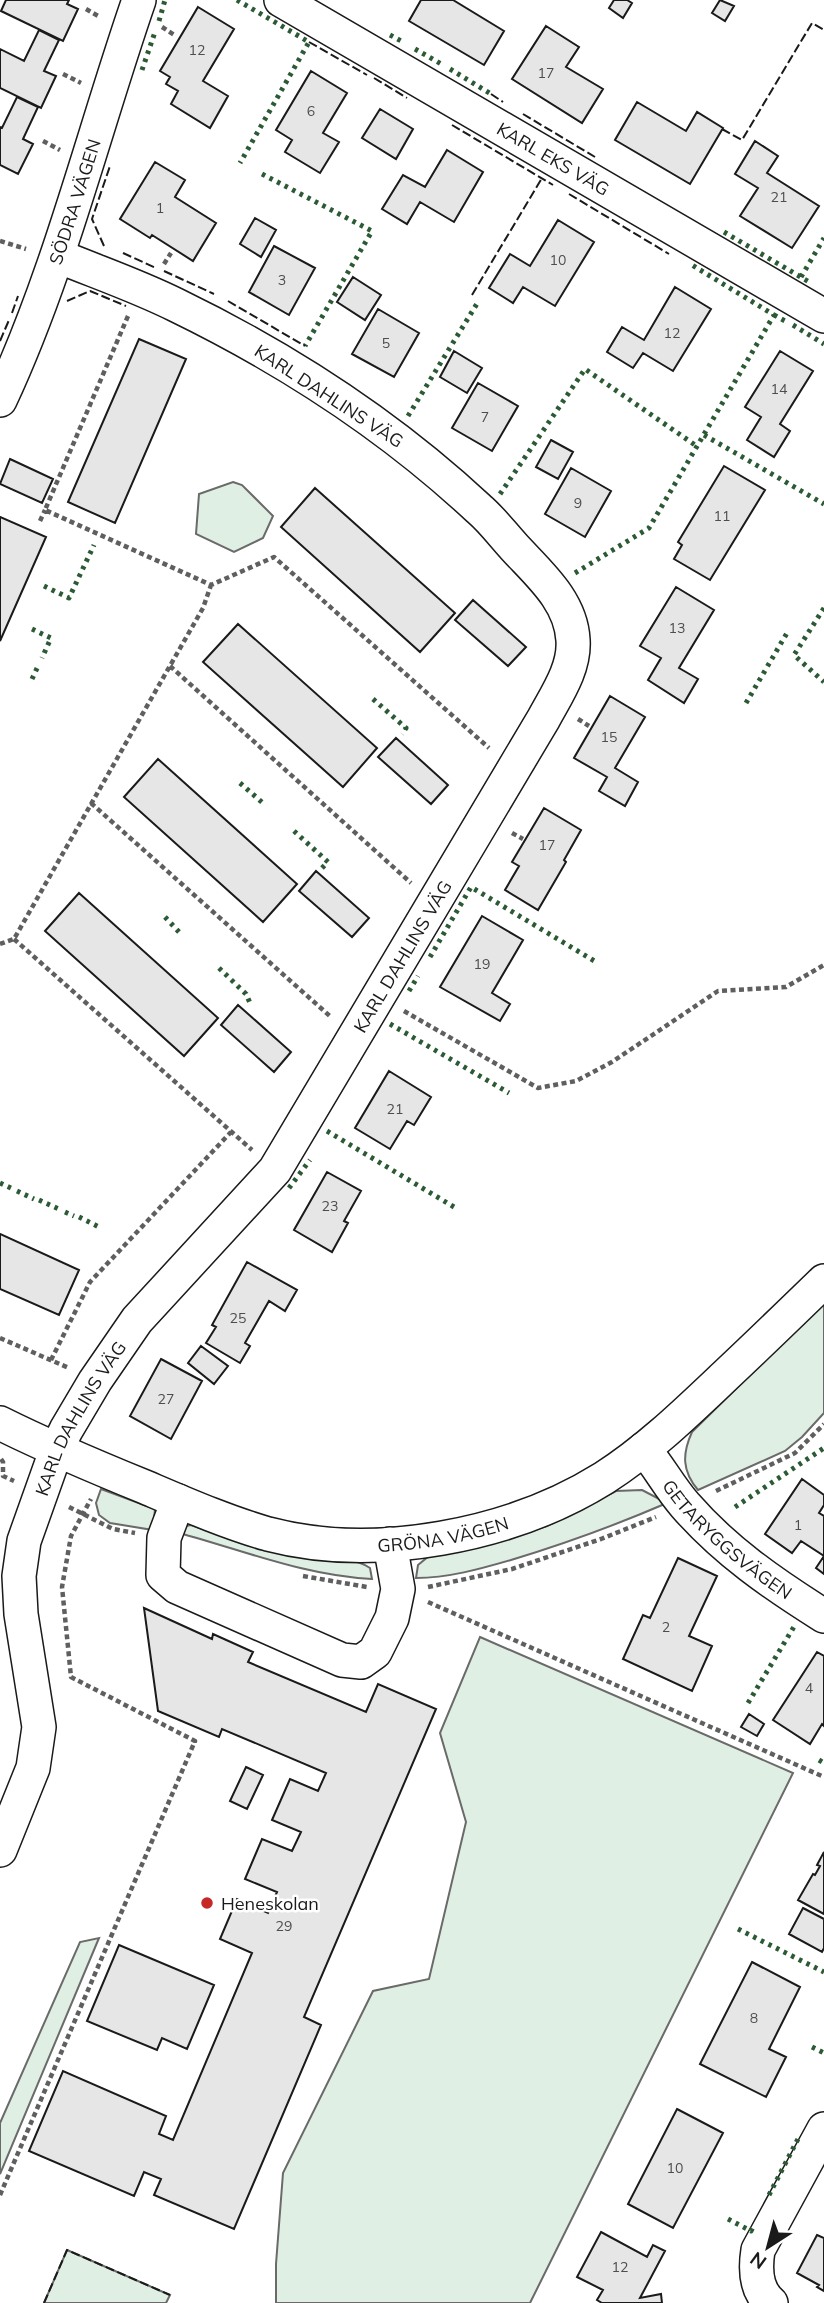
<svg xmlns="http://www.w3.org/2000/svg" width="824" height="2303" font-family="Mulish,sans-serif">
	<rect width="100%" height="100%" fill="#fff"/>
	<path fill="#e0efe3" stroke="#6a6a6a" stroke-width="2" d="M233,482L242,485L273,516L263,538L234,552L196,534L199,494Z
		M824,1302V1413L802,1437L785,1451L698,1490C682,1471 682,1454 692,1432Z
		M101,1489L155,1509L153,1530L110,1523L99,1515L96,1503Z
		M642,1490L667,1503C616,1525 564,1544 511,1560C480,1569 448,1578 416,1578L418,1565L429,1556L492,1543L547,1526L616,1491Z
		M191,1525C226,1537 259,1549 296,1556C321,1560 349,1554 370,1568L372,1579C306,1576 242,1550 179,1533L181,1527Z
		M480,1637L793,1773L530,2303H276V2264L283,2173L373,1991L429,1979L466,1822L440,1733Z
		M99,1938L0,2174V2123L80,1942Z
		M67,2250L170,2295L166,2303H44Z"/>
	<path fill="#e6e6e6" stroke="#1a1a1a" stroke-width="2" d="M6,0H69L67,4L78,9L63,41L1,11Z
		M421,0H453L504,31L484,65L409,21Z
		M614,0H627L632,3L623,18L609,8Z
		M720,0L734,6L725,21L712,13Z
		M198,7L234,29L203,81L228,96L210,128L171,104L178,91L166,84L170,77L160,71Z
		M546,26L579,47L566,67L603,89L582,123L512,79Z
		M39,30L59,40L44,71L56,76L41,108L0,88V49L24,61Z
		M311,71L347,93L323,133L339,142L320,173L285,152L292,140L276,130Z
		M17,97L38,107L23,139L33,144L18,174L0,165V127L2,128Z
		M637,102L686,131L697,112L723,128L690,184L615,140Z
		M380,109L413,129L396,159L362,138Z
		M755,141L778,156L767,173L819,206L792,248L740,216L758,188L735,174Z
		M447,150L483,172L454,222L420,202L407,224L382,209L403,175L425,187Z
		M155,162L185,180L175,197L216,223L193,261L152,235L150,238L120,219Z
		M255,218L276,230L261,257L240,244Z
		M558,220L594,242L555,306L523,287L513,303L489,288L510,254L530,266Z
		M274,246L315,268L289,315L249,292Z
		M353,277L381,295L365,320L337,302Z
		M675,287L711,309L673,371L643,353L633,368L607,352L622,327L644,340Z
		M378,309L419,333L394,377L352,354Z
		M139,339L186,359L115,523L68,502Z
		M454,351L482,368L467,393L440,377Z
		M780,351L813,371L780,424L790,431L774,457L747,440L761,417L745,407Z
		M478,383L518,406L492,451L452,428Z
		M551,440L573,452L558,479L536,467Z
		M10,459L53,479L42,503L0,484Z
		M724,466L765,490L710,580L674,559L682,545L678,542Z
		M571,468L611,491L585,537L545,514Z
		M315,488L455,613L420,652L281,527Z
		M0,517L46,537L0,641Z
		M676,587L714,610L679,668L698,679L684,703L648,680L661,658L640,646Z
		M473,600L526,647L508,666L455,620Z
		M238,624L377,748L343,787L203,662Z
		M610,696L645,717L615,768L638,782L625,806L599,791L607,777L574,758Z
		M396,738L448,785L431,804L378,757Z
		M158,759L297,884L263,922L124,797Z
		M544,808L581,830L564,860L566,862L538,910L505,890L519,866L512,862Z
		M316,871L369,918L352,937L299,891Z
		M79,893L218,1018L184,1056L45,931Z
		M482,916L523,940L492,993L510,1004L500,1021L440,987Z
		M238,1005L291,1052L274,1072L221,1025Z
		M389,1071L431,1097L414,1125L407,1121L390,1149L355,1128Z
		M327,1172L361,1191L344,1221L348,1223L332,1252L294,1230Z
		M0,1234L79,1270L59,1315L0,1289Z
		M247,1262L297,1290L285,1311L269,1301L245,1343L250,1346L240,1363L206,1343L216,1327L212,1325Z
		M201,1346L228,1366L214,1384L188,1363Z
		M161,1359L202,1381L171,1439L130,1416Z
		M802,1479L824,1495V1505L819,1513L824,1516V1574L816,1568L824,1556L801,1541L792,1553L765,1534Z
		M678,1558L717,1576L689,1636L712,1646L692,1691L623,1659L643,1615L650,1618Z
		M144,1608L212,1639L213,1634L253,1652L248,1662L366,1712L378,1684L436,1709L304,2017L321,2025L234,2229L154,2195L161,2179L144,2172L134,2196L29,2151L63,2071L166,2116L159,2134L173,2140L252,1953L220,1939L237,1899L268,1913L277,1892L245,1879L262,1839L292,1851L301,1832L272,1820L290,1779L318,1791L326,1773L222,1729L219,1737L158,1711Z
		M817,1652L824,1656V1726L822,1724L810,1744L773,1720Z
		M749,1714L764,1724L757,1736L741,1727Z
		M246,1767L263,1775L247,1809L230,1801Z
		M824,1852V1914L798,1900L813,1874L815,1875L820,1866L817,1865Z
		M803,1908L824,1919V1948L822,1952L789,1934Z
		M119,1945L214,1985L187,2049L162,2038L157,2050L87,2021Z
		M752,1962L800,1987L769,2049L786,2057L766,2097L700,2064Z
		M677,2109L723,2133L673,2228L628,2204Z
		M601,2232L647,2257L653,2245L665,2251L640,2298L661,2294L662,2303H602L597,2300L603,2290L577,2277Z
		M817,2235L824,2238V2291L817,2287L819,2285L797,2273Z"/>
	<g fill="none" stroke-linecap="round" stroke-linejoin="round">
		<defs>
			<g id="minor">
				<path id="s1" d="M281,0L824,316"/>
				<path id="s2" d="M0,400C60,271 93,133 139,0"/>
				<path id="s3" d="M0,1423C48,1447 96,1467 145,1487C185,1504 226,1522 268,1534C375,1562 511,1536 604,1478C648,1450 687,1412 725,1376C758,1345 791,1313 824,1281"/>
				<path id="s4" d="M644,1449C659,1467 670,1488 685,1505C725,1551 773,1584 824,1616"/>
				<path d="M178,1501L164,1538L163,1575L177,1587L342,1660L361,1662L375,1652L392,1618L398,1589L390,1544"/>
				<path id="s5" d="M0,1850L33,1768L39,1727L21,1614L19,1576L24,1541L56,1451L66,1430L95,1381L137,1320L275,1170L544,718C557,694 575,668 573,640C571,601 539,574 515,548C503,535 492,520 479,509C390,426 285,358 176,305C138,286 97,272 58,256"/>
				<path d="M771,2303C755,2290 755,2269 758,2250L824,2129"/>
			</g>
		</defs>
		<use href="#minor" stroke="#1a1a1a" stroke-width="36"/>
		<path stroke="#5f5f5f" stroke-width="4.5" stroke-dasharray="5 3.5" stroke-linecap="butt" d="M86,9L100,17
			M162,27L176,36
			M63,74L81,83
			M43,141L60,150
			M0,241L26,249
			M164,264L171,253
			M128,316L45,510L211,585L274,557L489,748
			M40,521L45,510
			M170,666L411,883
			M578,719L589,726
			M91,803L332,1018
			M512,833L523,839
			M14,939L252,1150
			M0,944L14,939L203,608L211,585
			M404,1011L538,1088L576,1081L612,1062L718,991L786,987L824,965
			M0,1338L69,1368
			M51,1360L90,1282L231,1132
			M1,1459L3,1462V1476L14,1481
			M716,1491L795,1453L824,1424
			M69,1507L113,1529L135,1533
			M303,1576L367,1587
			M428,1587L512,1569L601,1539L656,1517
			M428,1602L824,1777
			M0,2195L195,1741L71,1677L62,1587L71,1536L91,1499"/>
		<use href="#minor" stroke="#fff" stroke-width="33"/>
		<path stroke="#2b5a34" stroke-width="5" stroke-dasharray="3.5 5" stroke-linecap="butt" d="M237,0L309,42L240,163
			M159,21L165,0
			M390,35L405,43
			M415,49L443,65
			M450,69L491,94
			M142,70L155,32
			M262,174L372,231L305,346
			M724,232L811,283
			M801,277L824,238
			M774,315L787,322
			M793,325L824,344
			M408,416L478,302
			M704,435L824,504
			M500,494L585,369L698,447
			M575,573L649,528L774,315L692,265
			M44,586L69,598L94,545
			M824,608L794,655L824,682
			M32,629L51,638L42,658
			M32,679L39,664
			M373,699L406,728L402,734
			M746,703L787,633
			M240,783L264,804
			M294,831L328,862L321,869
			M165,917L179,932
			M430,957L471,887L596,962
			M219,968L246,994L250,1003
			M409,991L418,976
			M390,1024L509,1093
			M327,1131L454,1207
			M0,1183L13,1189
			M289,1188L310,1160
			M17,1191L34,1199
			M39,1200L61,1210
			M65,1212L74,1216
			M79,1217L99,1227
			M735,1507L824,1448
			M748,1703L795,1625
			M819,1760L824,1763
			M738,1929L824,1972
			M812,2047L824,2053
			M769,2195L800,2135
			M728,2219L751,2231L754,2225"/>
		<path stroke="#1a1a1a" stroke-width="2" stroke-dasharray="9 3.5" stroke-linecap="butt" d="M309,42L367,75
			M374,78L407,98
			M491,94L503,102
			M523,114L595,157
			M452,125L553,185
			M722,129L742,140L812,23L824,30
			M569,194L669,254
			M104,246L92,219L110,166
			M123,253L156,268
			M164,271L214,294
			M472,295L542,178
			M67,301L90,291L126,306
			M228,301L305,346
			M12,313L18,296
			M0,341L9,320
			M44,2303L67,2250L170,2295"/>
	</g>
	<circle fill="#c62828" stroke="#fff" stroke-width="2.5" cx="207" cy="1903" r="7"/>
	<g text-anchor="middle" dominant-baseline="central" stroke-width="5" stroke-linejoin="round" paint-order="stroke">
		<g font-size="14" fill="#4d4d4d">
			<text x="197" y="50">12</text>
			<text x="546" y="73">17</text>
			<text x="311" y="111">6</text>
			<text x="779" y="197">21</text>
			<text x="160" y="208">1</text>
			<text x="558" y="260">10</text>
			<text x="282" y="280">3</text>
			<text x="672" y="333">12</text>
			<text x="386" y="343">5</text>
			<text x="779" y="389">14</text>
			<text x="485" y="417">7</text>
			<text x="578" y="503">9</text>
			<text x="722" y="516">11</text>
			<text x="677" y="628">13</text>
			<text x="609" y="737">15</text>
			<text x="547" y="845">17</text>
			<text x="482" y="964">19</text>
			<text x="395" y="1109">21</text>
			<text x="330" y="1206">23</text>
			<text x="238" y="1318">25</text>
			<text x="166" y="1399">27</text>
			<text x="798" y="1525">1</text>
			<text x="666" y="1627">2</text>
			<text x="809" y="1688">4</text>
			<text x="284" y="1926">29</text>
			<text x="754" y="2018">8</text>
			<text x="675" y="2168">10</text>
			<text x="620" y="2267">12</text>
		</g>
		<g font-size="18" fill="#1a1a1a" stroke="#fff">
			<text stroke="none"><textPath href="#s1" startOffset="315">KARL EKS VÄG</textPath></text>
			<text stroke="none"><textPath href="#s2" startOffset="212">SÖDRA VÄGEN</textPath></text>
			<text transform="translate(329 396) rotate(33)">KARL DAHLINS VÄG</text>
			<text stroke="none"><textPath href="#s5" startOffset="1020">KARL DAHLINS VÄG</textPath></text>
			<text stroke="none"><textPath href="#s5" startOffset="453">KARL DAHLINS VÄG</textPath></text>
			<text stroke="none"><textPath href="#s3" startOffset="467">GRÖNA VÄGEN</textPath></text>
			<text stroke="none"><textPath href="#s4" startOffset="124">GETARYGGSVÄGEN</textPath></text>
		</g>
		<g font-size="18" fill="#1a1a1a" stroke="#fff" text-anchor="start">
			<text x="221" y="1903">Heneskolan</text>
		</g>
	</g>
	<g transform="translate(768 2247) rotate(216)" stroke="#ffffff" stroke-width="5" paint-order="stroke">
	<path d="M0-5L12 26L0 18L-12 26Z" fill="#1a1a1a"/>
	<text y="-10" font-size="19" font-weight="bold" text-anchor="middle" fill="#1a1a1a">N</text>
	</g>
</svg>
